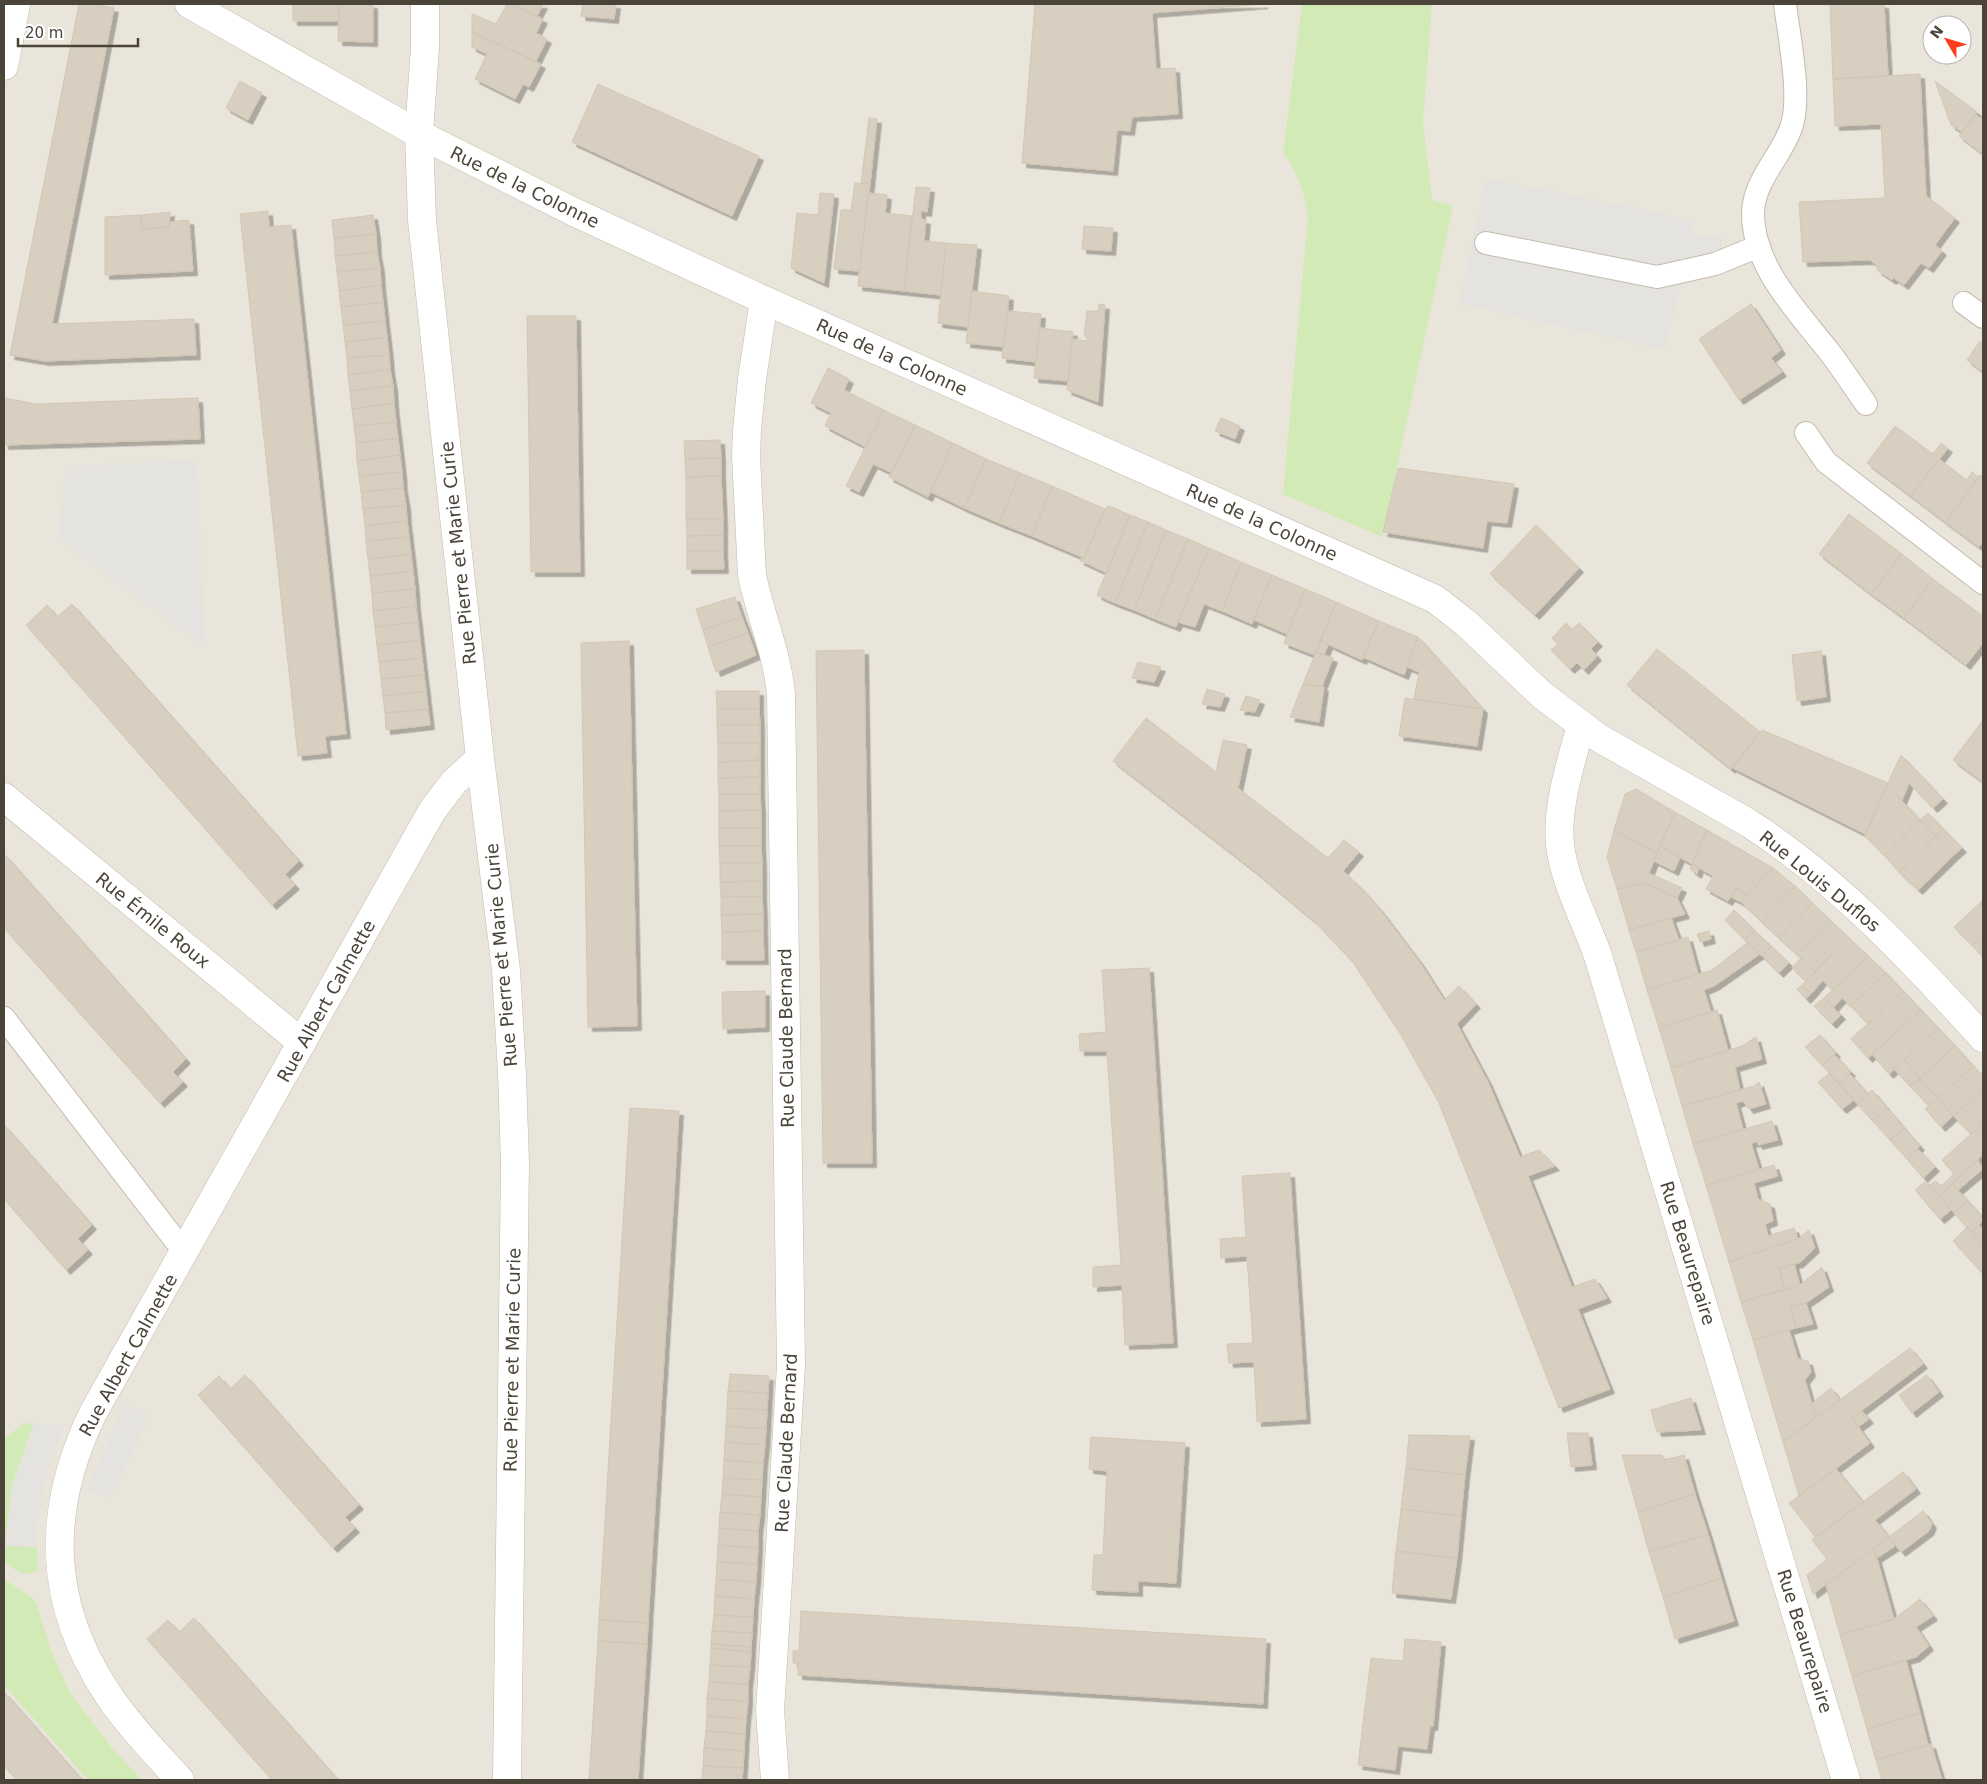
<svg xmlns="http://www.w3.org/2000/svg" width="1987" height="1784" font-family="'DejaVu Sans',sans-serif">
	<defs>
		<filter id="shadow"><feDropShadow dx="4.5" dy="4.5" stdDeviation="0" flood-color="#0004"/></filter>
	</defs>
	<rect width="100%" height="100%" fill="#f6f3ec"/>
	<path fill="#eae5da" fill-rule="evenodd" d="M4,4H1983V1780H4ZM1932,25H1962V55H1932Z"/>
	<path fill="#d2eab5" d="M1302,4H1432L1423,122L1432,200L1453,206L1382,537L1283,494L1308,215C1304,192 1297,171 1283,153Z
		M24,1423L34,1424L24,1451L5,1545L37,1547L38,1570C24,1579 16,1570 4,1562V1439Z
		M4,1579L30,1596L36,1603L52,1653L69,1691L112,1748L142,1780H88L4,1685Z"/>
	<path fill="#e5e3e0" d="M1486,178L1693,220L1690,236L1721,235L1722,275L1682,281L1664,350L1459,303Z
		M197,460L205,647L58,538L66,466Z
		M125,1402L148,1416L111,1499L87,1490Z
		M34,1424L65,1426L49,1463L37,1520V1547L5,1546L12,1485Z"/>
	<path fill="#d8cfc1" stroke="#d3c7b4" filter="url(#shadow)" d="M79,4H93L114,8L52,324L194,319L196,355L45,361L10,355Z
		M293,4H339V21H293Z
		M339,4H373V42L338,41Z
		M507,4H510L543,19L536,33L547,39L536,61L472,32V14L496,24Z
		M510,4H543L537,16Z
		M583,4H616L614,19L581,16Z
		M1035,4H1264L1152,13L1156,69L1175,68L1178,114L1132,117L1130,131L1117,130L1113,171L1022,163Z
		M1830,4H1884L1888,76L1833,79Z
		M472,32L541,64L529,87L523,84L515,99L475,79L487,54L472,47Z
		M1920,74L1926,196L1955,218L1935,245L1942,251L1929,268L1921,263L1904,285L1894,278L1892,280L1877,270L1879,267L1870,260L1803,262L1799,202L1885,198L1881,124L1835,126L1833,79Z
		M240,81L262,93L248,120L226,108Z
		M1935,81L1977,112L1962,132L1951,125Z
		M598,84L759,156L732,216L572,142Z
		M1976,115L1983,120V154L1959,136Z
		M869,118L877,119L870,184L861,183Z
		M855,183L870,184L859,271L834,269L841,210H851Z
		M916,187L930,188L927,212L921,211V219L926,220L924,241L946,243L941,295L904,291Z
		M820,193L834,194L824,283L791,268L797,213L818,215Z
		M868,193L887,195L885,213L912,216L904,291L858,286Z
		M268,211L269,227L291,225L346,734L325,736L327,753L298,756L240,214Z
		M170,212L169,227L142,229L141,215Z
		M141,215L142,229L169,227V222L189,220L193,271L105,275V217Z
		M373,215L376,234L334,238L332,220Z
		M1084,226L1113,228L1111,251L1082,249Z
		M376,234L377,252L335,256L334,238Z
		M946,243L977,245L968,327L938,323Z
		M377,252L380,268L337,272L335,256Z
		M380,268L381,285L339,291L337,272Z
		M381,285L383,302L341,307L339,291Z
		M972,291L1009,296L1004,347L966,343Z
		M383,302L385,321L343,325L341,307Z
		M1099,304L1105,305L1098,402L1067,390L1072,339L1089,341L1084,335L1087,311H1098Z
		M1751,304L1781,350L1771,358L1782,372L1739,400L1699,339Z
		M1008,311L1041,314L1036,362L1002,358Z
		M527,316H576L580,572H531Z
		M385,321L387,337L345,342L343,325Z
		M1040,328L1073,332L1068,381L1034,378Z
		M387,337L389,355L347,358L345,342Z
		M1980,341L1983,344V372L1967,360Z
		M389,355L390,369L348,375L347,358Z
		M828,368L849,379L844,390L884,410L866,447L825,426L831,413L811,403Z
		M390,369L393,386L350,391L348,375Z
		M393,386L394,403L352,409L350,391Z
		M4,398L37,404L198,398L200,439L4,445Z
		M394,403L396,422L354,426L352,409Z
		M884,410L915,425L892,473L873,464L859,492L846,486Z
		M1221,418L1240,426L1235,439L1215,431Z
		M396,422L398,438L356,443L354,426Z
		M915,425L953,443L928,497L889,477Z
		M1895,426L1933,454L1941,443L1948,448L1911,496L1867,463Z
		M398,438L400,455L357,461L356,443Z
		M720,440L721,458L685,459L684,441Z
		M953,443L986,459L964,508L931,492Z
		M400,455L402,472L359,476L357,461Z
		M721,458V476L686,477L685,459Z
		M986,459L1020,473L999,523L964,508Z
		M1939,459L1967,480L1972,472L1979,477L1945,522L1911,496Z
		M1398,468L1514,484L1507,523L1487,521L1483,548L1383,532Z
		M402,472L403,488L361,492L359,476Z
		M1020,473L1052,486L1032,536L999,523Z
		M1980,475L1983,477V542L1979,547L1945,522Z
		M721,476L723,519H686V477Z
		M1052,486L1105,509L1084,558L1032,536Z
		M403,488L406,505L363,509L361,492Z
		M406,505L407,521L365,526L363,509Z
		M1109,506L1130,515L1107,573L1079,560L1084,558L1105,509Z
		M1849,514L1902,554L1871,594L1819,554Z
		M1130,515L1148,522L1115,603L1097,595Z
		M686,519H723V535L687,536Z
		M407,521L409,537L366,541L365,526Z
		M1148,522L1166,530L1134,610L1115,603Z
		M1536,525L1579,568L1535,615L1490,574Z
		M1166,530L1188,539L1155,619L1134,610Z
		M723,535V551H687V536Z
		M409,537L411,554L368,559L366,541Z
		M1188,539L1209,548L1176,627L1155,619Z
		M1209,548L1241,562L1222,611L1204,604L1195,627L1178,622Z
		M687,551H723L724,569H687Z
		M411,554L413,571L370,576L368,559Z
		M1902,554L1933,579L1904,618L1871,594Z
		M1241,562L1272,575L1252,624L1222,611Z
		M413,571L415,589L372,593L370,576Z
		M1272,575L1305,589L1287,634L1254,620Z
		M1933,579L1983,616V643L1966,665L1904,618Z
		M415,589L416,606L373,611L372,593Z
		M1305,589L1336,602L1314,655L1284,643Z
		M735,597L742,617L703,630L696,609Z
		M1336,602L1379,621L1362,660L1321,641Z
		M72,604L299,861L285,874L295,885L272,905L26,625L47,605L57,617Z
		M416,606L418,622L375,627L373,611Z
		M742,617L748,633L708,647L703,630Z
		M1379,621L1418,637L1404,675L1363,657Z
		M418,622L420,640L377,645L375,627Z
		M1566,623L1572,630L1579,623L1598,642L1591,649L1597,656L1584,670L1577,663L1570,669L1551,650L1558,644L1552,638Z
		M748,633L756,655L716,672L708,647Z
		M1418,637L1483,709L1414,699L1419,672L1407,667Z
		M420,640L422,658L379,662L377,645Z
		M629,641L637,1026L588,1027L581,643Z
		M1321,641L1328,645L1324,655L1316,652Z
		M1657,649L1760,732L1731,769L1627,685Z
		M864,650L872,1163H823L816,651Z
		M1821,651L1826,697L1797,701L1792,655Z
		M1316,652L1333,658L1322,686L1303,684Z
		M422,658L424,675L381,679L379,662Z
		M1138,662L1161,667L1154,682L1132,678Z
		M424,675L426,691L383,696L381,679Z
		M1303,684L1324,687L1319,722L1290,717Z
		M1207,689L1225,694L1220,707L1202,704Z
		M426,691L428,709L385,713L383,696Z
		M716,691H759V709H717Z
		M1246,696L1260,700L1255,712L1240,710Z
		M1405,698L1483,709L1477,746L1399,736Z
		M428,709L430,725L386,730L385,713Z
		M717,709H759L760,725H717Z
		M1146,718L1216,772L1223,740L1247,745L1238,788L1328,858L1344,840L1359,852L1343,871L1359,886L1379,908L1419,961L1444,1000L1459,986L1476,1004L1457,1024L1488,1082L1520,1157L1539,1150L1555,1166L1528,1176L1572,1287L1595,1279L1607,1298L1578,1309L1610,1389L1559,1408L1439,1103L1401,1035L1352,961L1315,922L1252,869L1113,761Z
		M1983,720V782L1953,760Z
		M717,725H760V743H718Z
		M1762,730L1888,783L1865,834L1733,768Z
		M718,743H760V760L718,762Z
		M1901,755L1943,799L1933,808L1909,783L1902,800L1887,785Z
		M760,760V777L718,778V762Z
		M760,777V794H719L718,778Z
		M1887,785L1920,820L1884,855L1865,836Z
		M1636,789L1675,812L1657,853L1614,830L1625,794Z
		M719,794H760L761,810L719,811Z
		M761,810V828H719V811Z
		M1675,812L1707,830L1692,864L1660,846Z
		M1928,813L1943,829L1936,837L1920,820Z
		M1920,820L1936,837L1899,872L1884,855Z
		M719,828H761V846H719Z
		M1943,829L1962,848L1954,855L1936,837Z
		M1614,830L1657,853L1649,873L1682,888L1677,898L1644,883L1617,889L1607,857Z
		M1707,830L1773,868L1747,895L1736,888L1728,901L1706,889L1713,876L1692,864Z
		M1936,837L1954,855L1918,890L1899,872Z
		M719,846H761L762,863H720Z
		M1660,846L1680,858L1674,871L1654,861Z
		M4,854L186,1059L173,1072L183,1082L160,1103L4,928Z
		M720,863H762V881L720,882Z
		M1692,864L1699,868L1697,874L1690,869Z
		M1773,868L1795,886L1762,922L1741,902Z
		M762,881V897L721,896L720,882Z
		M1644,883L1677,898L1685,914L1629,930L1617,889Z
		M1795,886L1812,903L1779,938L1762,922Z
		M1736,888L1747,895L1741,902L1731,897Z
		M721,896L762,897L763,914L721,915Z
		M1983,900V934L1972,945L1954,927Z
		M1812,903L1830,920L1797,954L1779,938Z
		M1734,910L1754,930L1745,940L1725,920Z
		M763,914V931L722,932L721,915Z
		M1671,918L1679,940L1636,952L1629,930Z
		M1830,920L1849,938L1815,971L1797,954Z
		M1754,930L1771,946L1762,956L1745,940Z
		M763,931L764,960H722V932Z
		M1709,931L1711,939L1700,942L1697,934Z
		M1983,934V957L1972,945Z
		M1688,937L1698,974L1647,990L1636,952Z
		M1849,938L1868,956L1832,990L1823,980L1811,994L1802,985Z
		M1748,942L1760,954L1714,986L1704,990L1711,1012L1659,1028L1647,990L1712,970Z
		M1771,946L1789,963L1779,973L1762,956Z
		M1868,956L1886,973L1851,1006L1842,998L1833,1008L1824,998Z
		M1801,958L1815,971L1806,981L1792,968Z
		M1149,968L1173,1343L1125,1345L1122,1285L1093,1287V1267L1121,1265L1107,1051H1080L1079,1034L1106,1032L1102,970Z
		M1886,973L1903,991L1868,1024L1851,1006Z
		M1802,985L1811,994L1806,999L1797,989Z
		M765,991V1027L723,1029L722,992Z
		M1903,991L1921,1010L1868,1058L1851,1039Z
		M1824,998L1841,1015L1832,1024L1814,1006Z
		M1717,1010L1728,1050L1671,1068L1659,1028Z
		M1921,1010L1938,1028L1889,1074L1872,1054Z
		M1938,1028L1955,1046L1920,1078L1904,1060Z
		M1820,1035L1836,1053L1822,1065L1805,1047Z
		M1756,1037L1762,1059L1735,1067L1740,1090L1682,1106L1671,1068L1742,1046Z
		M1955,1046L1973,1066L1938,1098L1920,1078Z
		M1834,1054L1851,1072L1839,1084L1822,1065Z
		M1904,1060L1920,1078L1910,1086L1894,1069Z
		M1973,1066L1983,1077V1088L1953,1116L1938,1098Z
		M1830,1073L1854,1100L1842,1109L1818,1082Z
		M1850,1074L1868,1094L1857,1104L1839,1084Z
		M1920,1078L1938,1098L1929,1106L1910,1086Z
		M1759,1082L1766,1104L1749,1109L1743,1101L1736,1103L1743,1129L1693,1144L1682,1106L1754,1086Z
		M1983,1088V1123L1971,1134L1953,1116Z
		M1872,1090L1887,1108L1873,1121L1857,1104Z
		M1938,1098L1953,1116L1941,1127L1925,1109Z
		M630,1108L679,1111L648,1623L599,1620Z
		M1887,1108L1904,1128L1890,1140L1873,1121Z
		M1772,1121L1778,1140L1758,1145L1757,1142L1751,1143L1759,1169L1706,1185L1693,1144Z
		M1983,1123V1155L1939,1196L1930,1185L1936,1181L1941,1186L1954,1174L1942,1160Z
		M4,1125L92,1225L78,1239L88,1250L66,1270L4,1199Z
		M1904,1128L1920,1146L1907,1159L1890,1140Z
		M1918,1149L1935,1167L1923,1178L1907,1159Z
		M1978,1160L1983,1169L1958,1190L1952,1184Z
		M1774,1165L1778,1176L1754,1183L1758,1199L1770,1204L1773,1221L1765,1224L1768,1236L1794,1228L1798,1239L1729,1262L1706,1185Z
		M1290,1173L1306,1419L1257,1422L1254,1362L1229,1363L1227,1344L1253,1343L1247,1256L1221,1258L1220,1239L1246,1237L1242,1176Z
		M1926,1181L1951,1210L1940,1219L1915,1190Z
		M1952,1184L1968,1201L1954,1213L1939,1196Z
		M1968,1201L1983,1218V1221L1971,1232L1954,1213Z
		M1979,1225L1983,1229V1246L1971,1232Z
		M1967,1227L1983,1246V1274L1953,1241Z
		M1809,1230L1815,1248L1799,1263L1779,1268L1785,1290L1741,1302L1729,1262L1798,1239Z
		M1794,1264L1800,1285L1785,1290L1779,1268Z
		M1822,1267L1829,1287L1806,1303L1790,1307L1796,1328L1753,1340L1741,1302L1800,1285Z
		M1806,1303L1813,1324L1796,1328L1790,1307Z
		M1789,1330L1798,1359L1808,1361L1811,1372L1805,1380L1816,1418L1783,1442L1753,1340Z
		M1910,1348L1923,1364L1852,1418L1870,1443L1799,1496L1783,1442Z
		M730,1374L769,1376L768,1393L728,1391Z
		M245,1375L359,1505L345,1517L355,1528L333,1548L198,1395L219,1376L230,1389Z
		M1927,1375L1939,1392L1912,1413L1899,1395Z
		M1831,1388L1840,1400L1816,1418L1812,1403Z
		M728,1391L768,1393L767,1410L727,1408Z
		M1691,1398L1701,1430L1657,1432L1651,1410Z
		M727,1408L767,1410L766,1429L726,1426Z
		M1862,1411L1869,1419L1858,1427L1852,1418Z
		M726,1426L766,1429L765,1445L725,1442Z
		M1567,1433H1588L1592,1465L1571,1467Z
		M1409,1435L1470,1436L1465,1475L1406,1468Z
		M1091,1437L1185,1443L1176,1583L1138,1581V1592L1092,1590L1094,1555H1103L1107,1471L1089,1469Z
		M725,1442L765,1445L763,1463L724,1460Z
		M1622,1455H1662L1664,1460L1684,1455L1695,1494L1638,1512Z
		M724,1460L763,1463L762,1480L723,1478Z
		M1406,1468L1465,1475L1461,1516L1401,1509Z
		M1836,1469L1863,1502L1816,1538L1789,1503Z
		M1903,1472L1916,1489L1875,1520L1889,1537L1813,1594L1807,1575L1827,1559L1812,1540Z
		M723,1478L762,1480L761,1497L722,1494Z
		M722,1494L761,1497L760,1515L720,1512Z
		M1695,1494L1708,1534L1649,1552L1638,1512Z
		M1401,1509L1461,1516L1457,1558L1396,1551Z
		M1923,1511L1932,1524L1929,1531L1901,1552L1889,1537Z
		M720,1512L760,1515L758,1531L719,1528Z
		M719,1528L758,1531V1548L718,1545Z
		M1708,1534L1721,1578L1663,1597L1649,1552Z
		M1889,1537L1895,1546L1877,1558L1874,1548Z
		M718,1545L758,1548L757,1564L717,1562Z
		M1874,1548L1894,1619L1840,1635L1826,1585Z
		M1396,1551L1457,1558L1451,1599L1392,1593Z
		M717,1562L757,1564L756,1582L716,1579Z
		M1721,1578L1734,1621L1675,1639L1663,1597Z
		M716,1579L756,1582L754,1599L715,1596Z
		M715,1596L754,1599L753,1617L714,1615Z
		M1920,1599L1933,1616L1916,1627L1929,1646L1916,1657L1852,1676L1840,1635L1894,1619Z
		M801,1611L1266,1639L1263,1704L798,1675V1663H793V1651H799Z
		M714,1615L753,1617L752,1633L712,1631Z
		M194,1618L338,1780H272L147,1639L168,1620L179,1632Z
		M599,1620L648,1623L647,1644L598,1641Z
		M712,1631L752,1633L751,1647L711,1644Z
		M1405,1639L1441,1642L1433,1726H1430L1427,1749L1398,1746L1395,1770L1358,1765L1371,1658L1403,1661Z
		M598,1641L647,1644L638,1780H589Z
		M711,1644L751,1647V1652L711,1648Z
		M711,1648L751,1652L750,1667L710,1665Z
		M1906,1660L1920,1713L1867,1729L1852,1676Z
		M710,1665L750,1667L748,1684L709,1682Z
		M709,1682L748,1684V1702L707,1698Z
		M4,1692L82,1780H17L4,1766Z
		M707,1698L748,1702L746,1719L707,1716Z
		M1920,1713L1928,1745L1876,1760L1867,1729Z
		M707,1716L746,1719L745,1734L706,1731Z
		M706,1731L745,1734L744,1751L704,1748Z
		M1931,1744L1942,1780H1882L1876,1760Z
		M704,1748L744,1751L743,1768L703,1766Z
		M703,1766L743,1768L742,1780H702Z"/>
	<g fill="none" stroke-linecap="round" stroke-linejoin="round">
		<defs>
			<path id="lane" d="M1785,4C1789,37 1802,98 1791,128C1781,157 1753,181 1753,214C1753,268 1800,314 1831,354C1843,370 1854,387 1866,404
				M1486,243L1657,277L1715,264L1759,246
				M1964,303L1983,317
				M1806,433L1826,462L1983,583
				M4,1018L185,1253"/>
			<path id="street" d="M189,4L419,134L574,212L764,300L1435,599L1467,624L1542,695L1599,738L1747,822C1838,880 1911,959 1983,1038
				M425,4V47L419,134L422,220L480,758L506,970L512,1074L515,1163L507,1780
				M4,66L16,4
				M764,300L752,379L747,430L746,456L752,575C760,615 777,652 781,694L791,1365L770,1711L775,1780
				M1581,725C1571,763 1554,812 1561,852C1567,887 1586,922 1598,956L1846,1780
				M4,797L302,1043
				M180,1780C155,1752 128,1725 107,1693C47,1602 46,1510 93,1413L432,811L454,782L480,758"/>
		</defs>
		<use href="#lane" stroke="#c2bbae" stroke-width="24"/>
		<use href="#street" stroke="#c2bbae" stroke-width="29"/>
		<use href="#lane" stroke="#fff" stroke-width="22"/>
		<use href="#street" stroke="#fff" stroke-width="28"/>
	</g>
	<g text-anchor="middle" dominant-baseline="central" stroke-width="4.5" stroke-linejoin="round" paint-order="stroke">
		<g font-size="18" fill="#4b4439" stroke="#fff">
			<text transform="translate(525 187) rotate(26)">Rue de la Colonne</text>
			<text transform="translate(892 357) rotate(24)">Rue de la Colonne</text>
			<text transform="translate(1262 522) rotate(24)">Rue de la Colonne</text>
			<text transform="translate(458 553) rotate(-96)">Rue Pierre et Marie Curie</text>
			<text transform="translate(1820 881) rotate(39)">Rue Louis Duflos</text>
			<text transform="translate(153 920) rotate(39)">Rue Émile Roux</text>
			<text transform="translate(501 955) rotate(-95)">Rue Pierre et Marie Curie</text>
			<text transform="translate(326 1001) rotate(-61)">Rue Albert Calmette</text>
			<text transform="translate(786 1038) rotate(-91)">Rue Claude Bernard</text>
			<text transform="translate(1688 1253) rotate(73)">Rue Beaurepaire</text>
			<text transform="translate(128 1355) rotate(-61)">Rue Albert Calmette</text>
			<text transform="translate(512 1360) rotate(-89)">Rue Pierre et Marie Curie</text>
			<text transform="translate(786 1443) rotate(-87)">Rue Claude Bernard</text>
			<text transform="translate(1805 1641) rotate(73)">Rue Beaurepaire</text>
		</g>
	</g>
	<rect width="1987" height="1784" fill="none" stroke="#4b4439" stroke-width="10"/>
	<g transform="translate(1947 40) rotate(308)"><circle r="24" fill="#ffffff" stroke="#b7b4b0"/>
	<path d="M0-4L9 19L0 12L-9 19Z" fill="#fc3f1d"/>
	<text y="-8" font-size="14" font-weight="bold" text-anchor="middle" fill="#4b4439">N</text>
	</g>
	<path d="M18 38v8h120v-8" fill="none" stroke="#4b4439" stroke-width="2.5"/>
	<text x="25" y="38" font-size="15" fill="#4b4439" stroke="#ffffff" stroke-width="4" paint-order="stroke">20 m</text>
</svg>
